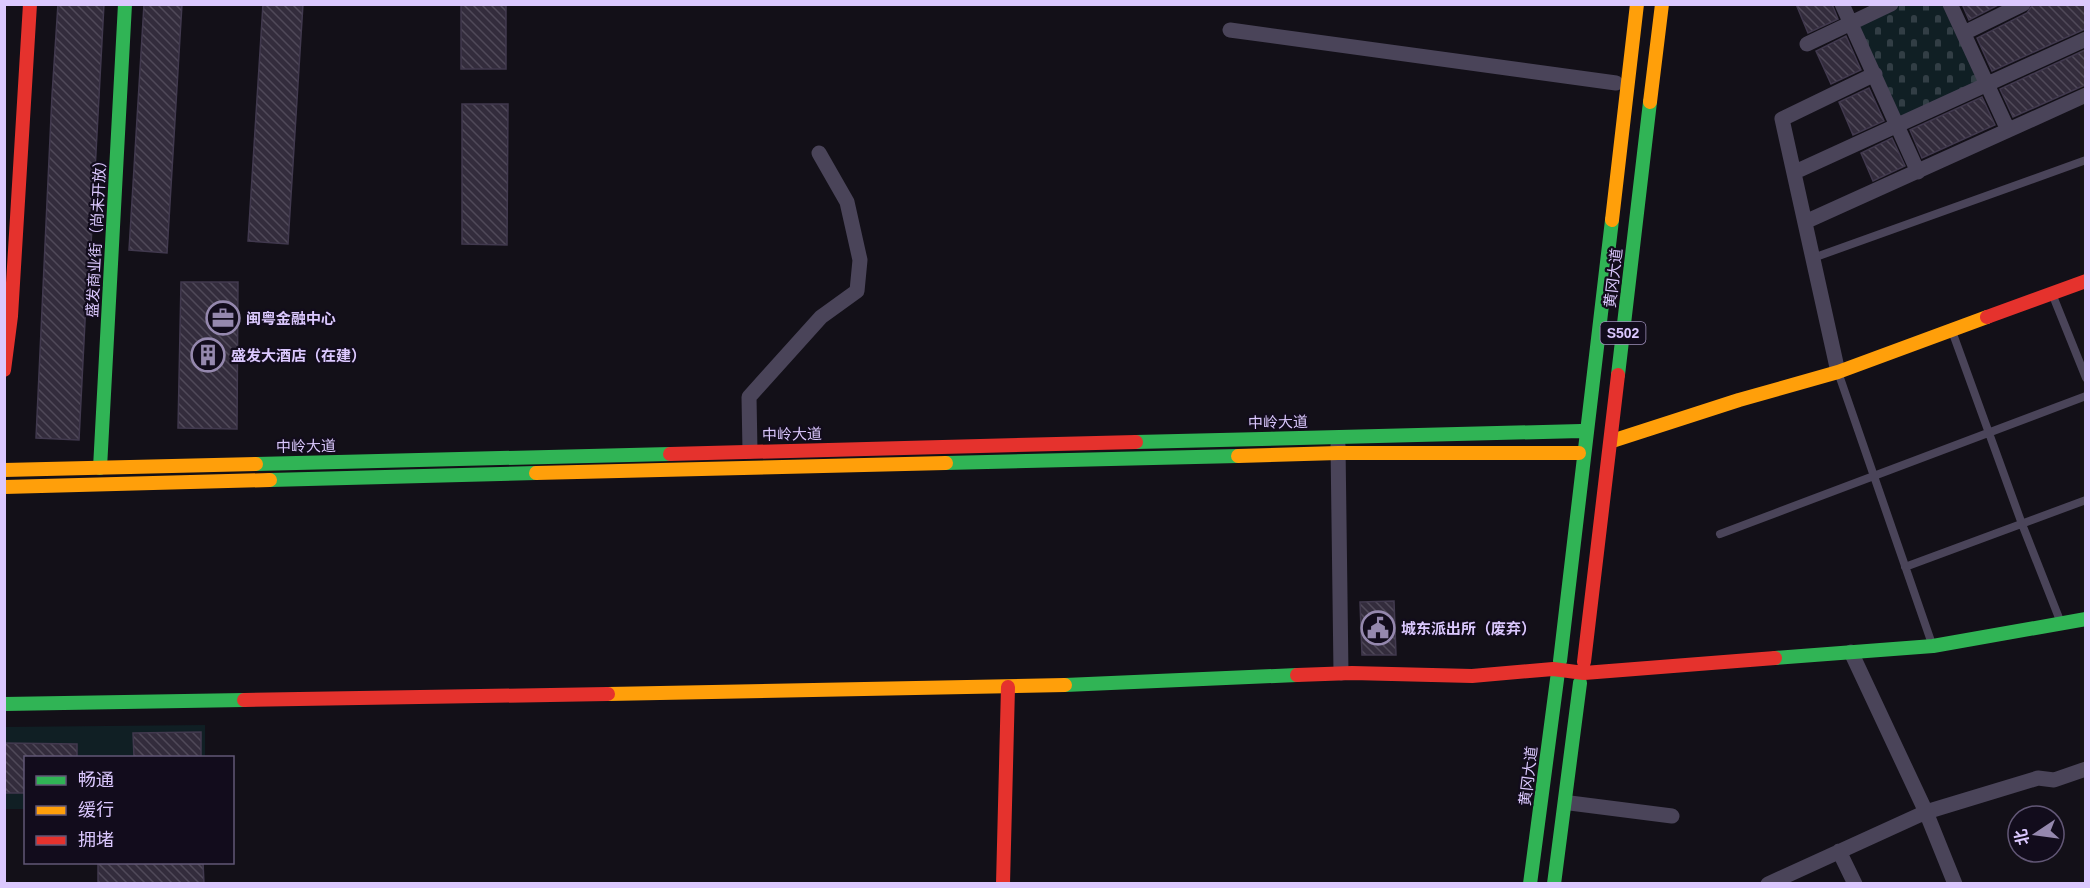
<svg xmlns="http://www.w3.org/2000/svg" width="2090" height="888" font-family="Helvetica,'Noto Sans SC',sans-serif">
	<defs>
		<pattern id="cemetery-stones" width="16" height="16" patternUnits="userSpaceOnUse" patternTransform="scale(1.5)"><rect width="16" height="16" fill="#101f24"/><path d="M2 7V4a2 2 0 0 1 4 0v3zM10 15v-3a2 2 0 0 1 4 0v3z" fill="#323e45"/></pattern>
		<pattern id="building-back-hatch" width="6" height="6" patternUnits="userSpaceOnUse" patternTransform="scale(1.5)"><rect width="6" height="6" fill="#332c3c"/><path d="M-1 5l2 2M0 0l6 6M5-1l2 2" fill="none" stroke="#504959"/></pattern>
	</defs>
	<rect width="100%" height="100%" fill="#131018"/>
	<path fill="#101f24" d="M205,725V757L26,758L25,809H5L4,727Z"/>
	<path fill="url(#cemetery-stones)" d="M1891,5H1950L1988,83L1898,126L1851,23Z"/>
	<path fill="url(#building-back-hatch)" stroke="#41394e" stroke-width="1.5" d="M58,4H104L89,282H87L79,440L36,438L52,95Z
		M144,4H182L167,253L129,250Z
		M263,4H303L288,244L248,241Z
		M461,4H506V69H461Z
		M1796,4H1832L1838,19L1808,33Z
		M1962,4H2000L1969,20Z
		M2033,4H2085V29L1992,71L1977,38L2027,13Z
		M1846,36L1861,70L1831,84L1816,51Z
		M2085,50V85L2013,117L2000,89Z
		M1869,88L1884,121L1853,135L1839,102Z
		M1982,97L1995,125L1922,158L1910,130Z
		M462,104H508L507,245L462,244Z
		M1892,138L1905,166L1873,181L1861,153Z
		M181,282H238L237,429L178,428Z
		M1394,601L1396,655H1362L1360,602Z
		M201,732V758H134L133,733Z
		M4,743L77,744V758H26V793H4Z
		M98,862H203L204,884H98Z"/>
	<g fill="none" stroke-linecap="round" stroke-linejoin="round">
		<path stroke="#4a4459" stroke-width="8" d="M1813,258L2086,160
			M2053,296L2086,378
			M1952,331L2022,524L2061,623
			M1838,372L1932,644
			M1720,534L2086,396
			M1905,567L2086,500"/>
		<path stroke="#4a4459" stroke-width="15" d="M1842,4L1918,172
			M1950,4L2008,130
			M1230,30L1616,83
			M1964,33L2023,4
			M1807,44L1891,4
			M1795,172L2086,39
			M1805,222L2086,95
			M1838,372L1782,119L1875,74
			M1338,445L1341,673
			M750,451L749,397L821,317L857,291L860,260L847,202L819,153
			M1851,652L1926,812L1955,884
			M1570,803L1672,816
			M1839,851L1855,884
			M1768,884L1926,812L2038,778L2054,780L2086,769"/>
		<path stroke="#30b455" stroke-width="14" d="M1618,375L1650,102
			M1136,442L1581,431
			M946,463L1238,456
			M256,464L670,454
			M100,468L125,4
			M270,480L536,473
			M1775,658L1933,646L2086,619
			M1560,661L1612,220
			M1065,685L1297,675
			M4,704L244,700
			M1530,884L1558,672
			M1554,884L1580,683"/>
		<path stroke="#ff9f0a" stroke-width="14" d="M1650,102L1662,4
			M1612,220L1637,4
			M1612,441L1739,400L1838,372L1987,317
			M1238,456L1338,453H1579
			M4,470L256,464
			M536,473L946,463
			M4,487L270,480
			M608,694L1065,685"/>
		<path stroke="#e5322d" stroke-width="14" d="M1987,317L2086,281
			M4,370L11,316L30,4
			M670,454L1136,442
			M1584,662L1618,375
			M1297,675L1352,673L1472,676L1553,669L1584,673L1775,658
			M244,700L608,694
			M1003,884L1008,687"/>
	</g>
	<defs>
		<symbol id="office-ring" viewBox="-11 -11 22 22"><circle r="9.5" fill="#120c1c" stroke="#9588ae" stroke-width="1.5"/><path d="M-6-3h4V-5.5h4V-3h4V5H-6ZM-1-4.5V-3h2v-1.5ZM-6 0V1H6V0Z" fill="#9588ae"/></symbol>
		<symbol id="building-ring" viewBox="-11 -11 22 22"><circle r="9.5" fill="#120c1c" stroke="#9588ae" stroke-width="1.5"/><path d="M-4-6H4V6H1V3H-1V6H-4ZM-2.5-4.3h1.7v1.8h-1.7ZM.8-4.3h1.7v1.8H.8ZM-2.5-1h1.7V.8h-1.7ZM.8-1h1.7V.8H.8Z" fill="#9588ae"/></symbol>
		<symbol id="civic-ring" viewBox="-11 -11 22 22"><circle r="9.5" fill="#120c1c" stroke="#9588ae" stroke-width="1.5"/><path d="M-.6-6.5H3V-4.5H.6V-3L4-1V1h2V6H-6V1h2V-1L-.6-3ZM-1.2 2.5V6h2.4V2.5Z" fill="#9588ae"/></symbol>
	</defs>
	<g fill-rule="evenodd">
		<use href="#office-ring" x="204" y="299" width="38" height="38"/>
		<use href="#building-ring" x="189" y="336" width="38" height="38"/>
		<use href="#civic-ring" x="1359" y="609" width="38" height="38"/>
	</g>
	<g text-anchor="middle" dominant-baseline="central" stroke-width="4.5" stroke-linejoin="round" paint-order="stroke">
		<rect fill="#120c1c" stroke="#9f90ba" stroke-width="1.5" x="1600.5" y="322" width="45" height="22" rx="4.5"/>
		<g font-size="14" font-weight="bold" fill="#dbc8fe">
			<text x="1623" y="333">S502</text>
		</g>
		<g font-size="15" fill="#dbc8fe" stroke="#120c1c">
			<text transform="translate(96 235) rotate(-87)">盛发商业街（尚未开放）</text>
			<text transform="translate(1613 278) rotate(-83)">黄冈大道</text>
			<text transform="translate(1278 422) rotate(-1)">中岭大道</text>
			<text transform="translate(792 434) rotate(-1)">中岭大道</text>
			<text transform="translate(306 446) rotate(-1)">中岭大道</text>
			<text transform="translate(1528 776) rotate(-83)">黄冈大道</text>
		</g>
		<g font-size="15" font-weight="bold" fill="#dbc8fe" stroke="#120c1c" text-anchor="start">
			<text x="246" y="318">闽粤金融中心</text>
			<text x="231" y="355">盛发大酒店（在建）</text>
			<text x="1401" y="628">城东派出所（废弃）</text>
		</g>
	</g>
	<rect width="2090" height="888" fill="none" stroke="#dbc8fe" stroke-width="12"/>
	<rect x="24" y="756" width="210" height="108" fill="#120c1c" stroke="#625776" stroke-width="1.5"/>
	<rect x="36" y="776" width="30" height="9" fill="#30b455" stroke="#625776" stroke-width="1.5"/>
	<text x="78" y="786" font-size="18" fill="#dbc8fe">畅通</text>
	<rect x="36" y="806" width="30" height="9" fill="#ff9f0a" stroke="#625776" stroke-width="1.5"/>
	<text x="78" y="816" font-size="18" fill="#dbc8fe">缓行</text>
	<rect x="36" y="836" width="30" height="9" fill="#e5322d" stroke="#625776" stroke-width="1.5"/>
	<text x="78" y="846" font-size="18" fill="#dbc8fe">拥堵</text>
	<g transform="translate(2036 834) rotate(257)"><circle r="28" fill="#120c1c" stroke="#625776" stroke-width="1.5"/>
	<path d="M0-4.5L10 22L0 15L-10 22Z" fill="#9588ae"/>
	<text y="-9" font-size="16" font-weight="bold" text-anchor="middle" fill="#dbc8fe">北</text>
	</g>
</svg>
